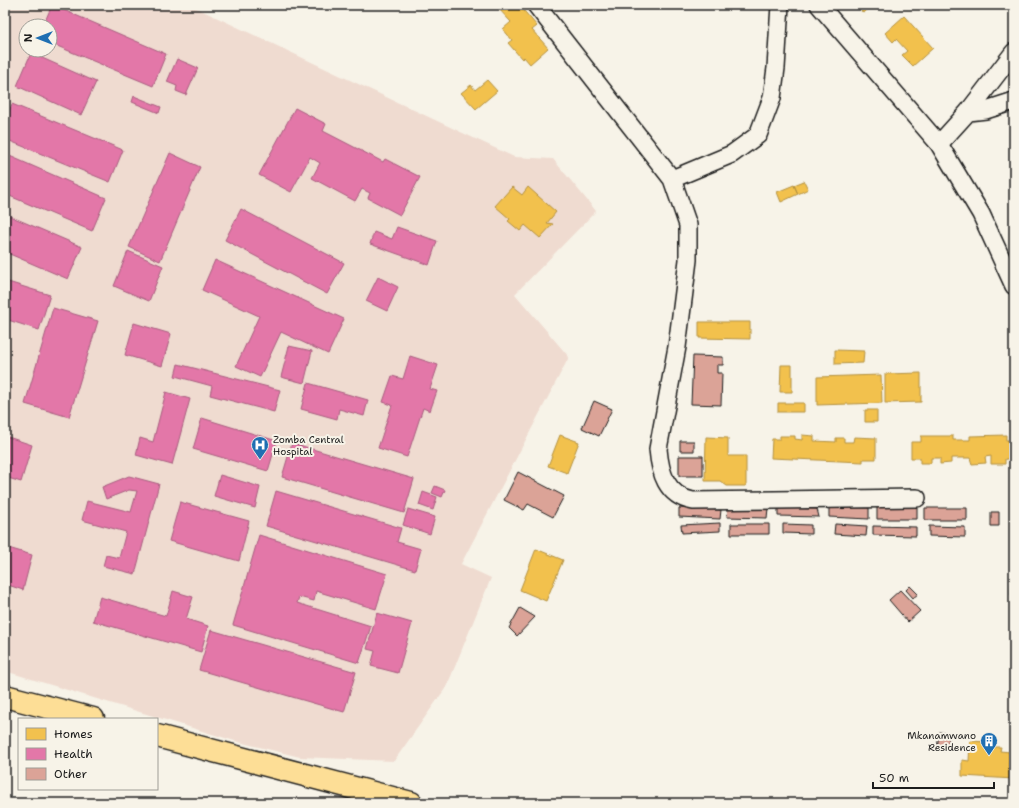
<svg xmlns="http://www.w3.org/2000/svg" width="1019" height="808" font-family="'Shantell Sans',sans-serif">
	<rect width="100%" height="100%" fill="#f7f3e8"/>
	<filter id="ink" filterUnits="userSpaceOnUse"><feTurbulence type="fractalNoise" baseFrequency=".025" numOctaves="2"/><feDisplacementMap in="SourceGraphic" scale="8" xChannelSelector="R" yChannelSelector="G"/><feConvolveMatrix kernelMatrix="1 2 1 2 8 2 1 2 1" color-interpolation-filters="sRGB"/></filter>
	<g filter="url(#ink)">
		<path fill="#efdbd0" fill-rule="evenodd" d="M5,5H190L514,157L553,159L596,211L515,294L569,357L461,564L491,578L447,686L394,761L300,757L235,741L5,671ZM26,26H50V50H26Z"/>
		<path fill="#f2c14e" stroke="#b2903f" d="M499,5H519L537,26L532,30L548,48L530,64L524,57L522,59L508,43L512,40L503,29L511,22L497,7Z
			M856,5H874L863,13Z
			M904,16L933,48L913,66L902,55L907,51L896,39L893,42L885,33Z
			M487,80L497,91L476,109L461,93L471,85L475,90Z
			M804,181L808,189L798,194L794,185Z
			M794,185L798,194L781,202L777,192Z
			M512,187L522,195L528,187L556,212L547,223L553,224L540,238L525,225L520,231L508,221L510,219L495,206Z
			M699,322H750V339L699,338Z
			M835,350L864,351L863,363L835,364Z
			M781,365H792V392H780Z
			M921,373V402L885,403V374Z
			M881,375L882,403L817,405V377Z
			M778,403H804V412H778Z
			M865,410H877V422H865Z
			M560,435L579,442L567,473L548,466Z
			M802,435L814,436V441L836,442V438H844V442H853L854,437L876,438V459H863V462L771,458L772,439H780V436H795V439L802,440Z
			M1006,435V440H1014V459H1005V464H991V456L985,457L986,463L972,464L970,458H951V463L940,464V458H931V463H920V458H911V442H921V436H953V440H970V436Z
			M706,437L728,438V456H746V486H727L720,481H705Z
			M536,549L563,560L546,601L520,590Z
			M970,741L988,742L987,747H1001L1000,751L1010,752L1009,767L1014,768V779L962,776V760L969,761Z"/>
		<path fill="#e377a8" stroke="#a75c7e" d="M52,5L166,54L153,86L50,43V26H43Z
			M31,53L96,82L81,115L17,86Z
			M177,59L198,68L186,95L176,91L177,86L167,82Z
			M134,96L161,107L159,113L132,102Z
			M12,104L123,150L110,182L5,139V121Z
			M295,108L326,124L323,131L383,162L385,159L420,177L400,215L368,198L370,193L362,189L355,201L312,178L320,163L310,157L291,192L259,175Z
			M170,153L200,167L160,261L129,247Z
			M5,154L106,198L92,231L5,194Z
			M241,209L344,263L327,294L225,240Z
			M5,214L82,247L68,279L5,252Z
			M397,227L437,241L429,265L370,244L374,232L392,239Z
			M128,251L163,266L149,301L114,286Z
			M215,260L344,319L328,354L281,332L260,377L236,366L259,316L202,290Z
			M378,277L398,287L387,311L366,301Z
			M5,281L50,295L39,330L5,319Z
			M53,308L98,321L69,417L25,404Z
			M134,323L171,334L162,366L125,355Z
			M289,346L312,351L304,383L281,377Z
			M410,356L438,365L430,389L437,391L430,411L423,408L407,457L378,448L392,405L383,402L392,376L403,379Z
			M178,364L280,390L274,412L210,395L212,386L175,376Z
			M308,383L368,400L364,416L339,409L337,419L301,409Z
			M166,392L190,399L172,465L136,455L140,438L153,442Z
			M202,418L277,441L268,471L193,449Z
			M5,436L32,445L21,482L5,477Z
			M292,443L414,479L404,513L282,477Z
			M220,475L260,487L255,508L214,496Z
			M129,476L159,484L135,574L103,566L106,555L119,558L126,532L82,520L87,501L131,512L137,491L129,490L106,499L102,487Z
			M435,486L445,490L442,497L432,493Z
			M276,491L401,528L397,542L421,549L415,570L266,526Z
			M423,492L437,497L433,510L419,505Z
			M180,502L249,521L239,561L169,541Z
			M408,509L435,517L430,534L403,525Z
			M259,535L387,574L376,609L316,591L314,601L299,597L297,603L371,626L359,663L233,625Z
			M5,547L32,555L23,590L5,584Z
			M173,591L193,597L186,619L208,626L201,652L93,621L100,597L166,616Z
			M377,613L412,623L398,673L371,666L375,651L367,649Z
			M211,630L356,672L344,712L199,670Z"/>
		<path fill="#dba397" stroke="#1c1c1c" d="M693,356L723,357V365H717V373H722L721,405L691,404Z
			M594,401L612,409L599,436L582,428Z
			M680,441H694V451H680Z
			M679,456H703V476H679Z
			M518,472L564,496L553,517L528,504L524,510L504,500Z
			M877,506L917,507V519H877Z
			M728,507L768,508L767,518L727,517Z
			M829,507L869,508V519L829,517Z
			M679,508L721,510L720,519L679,517Z
			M778,508L817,509L819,517L778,516Z
			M925,508H967V520H925Z
			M991,512H999V526H991Z
			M720,523V531L682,533L681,525Z
			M731,524H769V534H731Z
			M783,524L811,525V534L783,533Z
			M835,524L867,526L866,536L834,534Z
			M873,526L916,527V536L873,535Z
			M929,526L965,527V537L929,536Z
			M1013,538H1014V595H1011Z
			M910,586L918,594L913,598L906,590Z
			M900,590L920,611L908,622L889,600Z
			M520,608L535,617L517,636L509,628Z
			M939,732L950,733L948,747H946L945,751L937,750Z"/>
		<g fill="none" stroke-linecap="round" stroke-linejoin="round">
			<defs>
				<path id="street" d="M536,5L672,179
					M780,5L776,68L772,98L758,135L732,154L672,179L688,225V260L677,347L658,449C660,472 666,496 693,501L917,498
					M819,5L939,144L981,214L1014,286
					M968,112L986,110L1014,101
					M939,144L968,112L1014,52"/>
				<path id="highway" d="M5,696L93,719
					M157,736L411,803"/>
			</defs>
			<use href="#street" stroke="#1c1c1c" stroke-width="20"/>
			<use href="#highway" stroke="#1c1c1c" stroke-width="25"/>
			<use href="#street" stroke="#f7f3e8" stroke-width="17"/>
			<use href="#highway" stroke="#fdde96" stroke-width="22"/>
		</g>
	</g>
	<defs>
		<symbol id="hospital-pin" viewBox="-11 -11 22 30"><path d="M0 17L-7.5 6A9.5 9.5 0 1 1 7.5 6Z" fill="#1f6fb2" stroke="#f7f3e8"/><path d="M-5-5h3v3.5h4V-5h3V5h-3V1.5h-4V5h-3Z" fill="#fff"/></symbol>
		<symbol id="building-pin" viewBox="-11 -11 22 30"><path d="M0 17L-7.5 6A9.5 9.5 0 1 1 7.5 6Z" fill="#1f6fb2" stroke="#f7f3e8"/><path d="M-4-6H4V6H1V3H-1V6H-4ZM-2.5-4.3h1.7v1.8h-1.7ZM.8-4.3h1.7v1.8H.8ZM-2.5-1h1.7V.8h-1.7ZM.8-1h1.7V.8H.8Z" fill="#fff"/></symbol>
	</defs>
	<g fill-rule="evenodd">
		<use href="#hospital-pin" x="250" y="435" width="20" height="27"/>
		<use href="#building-pin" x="979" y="731" width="20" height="27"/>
	</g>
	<g text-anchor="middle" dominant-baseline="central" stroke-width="4" stroke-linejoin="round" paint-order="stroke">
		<g font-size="10" fill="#1c1c1c" stroke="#f7f3e8" text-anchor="start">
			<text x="273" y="439">Zomba Central<tspan x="273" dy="12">Hospital</tspan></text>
			<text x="976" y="735" text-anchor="end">Mkanamwano<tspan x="976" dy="12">Residence</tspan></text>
		</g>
	</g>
	<rect width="1019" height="808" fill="none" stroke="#f7f3e8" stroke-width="20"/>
	<rect x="10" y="10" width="999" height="788" fill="none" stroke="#1c1c1c" stroke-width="1.5" filter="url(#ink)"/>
	<rect x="18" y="718" width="140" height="72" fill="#f7f3e8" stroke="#9f9d96"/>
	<rect x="26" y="728" width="20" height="12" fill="#f2c14e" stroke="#9f9d96"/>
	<text x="54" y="738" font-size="12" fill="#1c1c1c">Homes</text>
	<rect x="26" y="748" width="20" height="12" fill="#e377a8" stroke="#9f9d96"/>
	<text x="54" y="758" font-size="12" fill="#1c1c1c">Health</text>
	<rect x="26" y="768" width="20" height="12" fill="#dba397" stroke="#9f9d96"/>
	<text x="54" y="778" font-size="12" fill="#1c1c1c">Other</text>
	<g transform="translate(38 38) rotate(270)"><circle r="19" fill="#f7f3e8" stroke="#9f9d96"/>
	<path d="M0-3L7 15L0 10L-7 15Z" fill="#1f6fb2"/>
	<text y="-6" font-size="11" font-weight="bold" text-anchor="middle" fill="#1c1c1c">N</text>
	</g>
	<path d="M873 782v6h121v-6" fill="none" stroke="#1c1c1c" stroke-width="2"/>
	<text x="879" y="782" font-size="12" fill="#1c1c1c" stroke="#f7f3e8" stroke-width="3" paint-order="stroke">50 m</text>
</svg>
